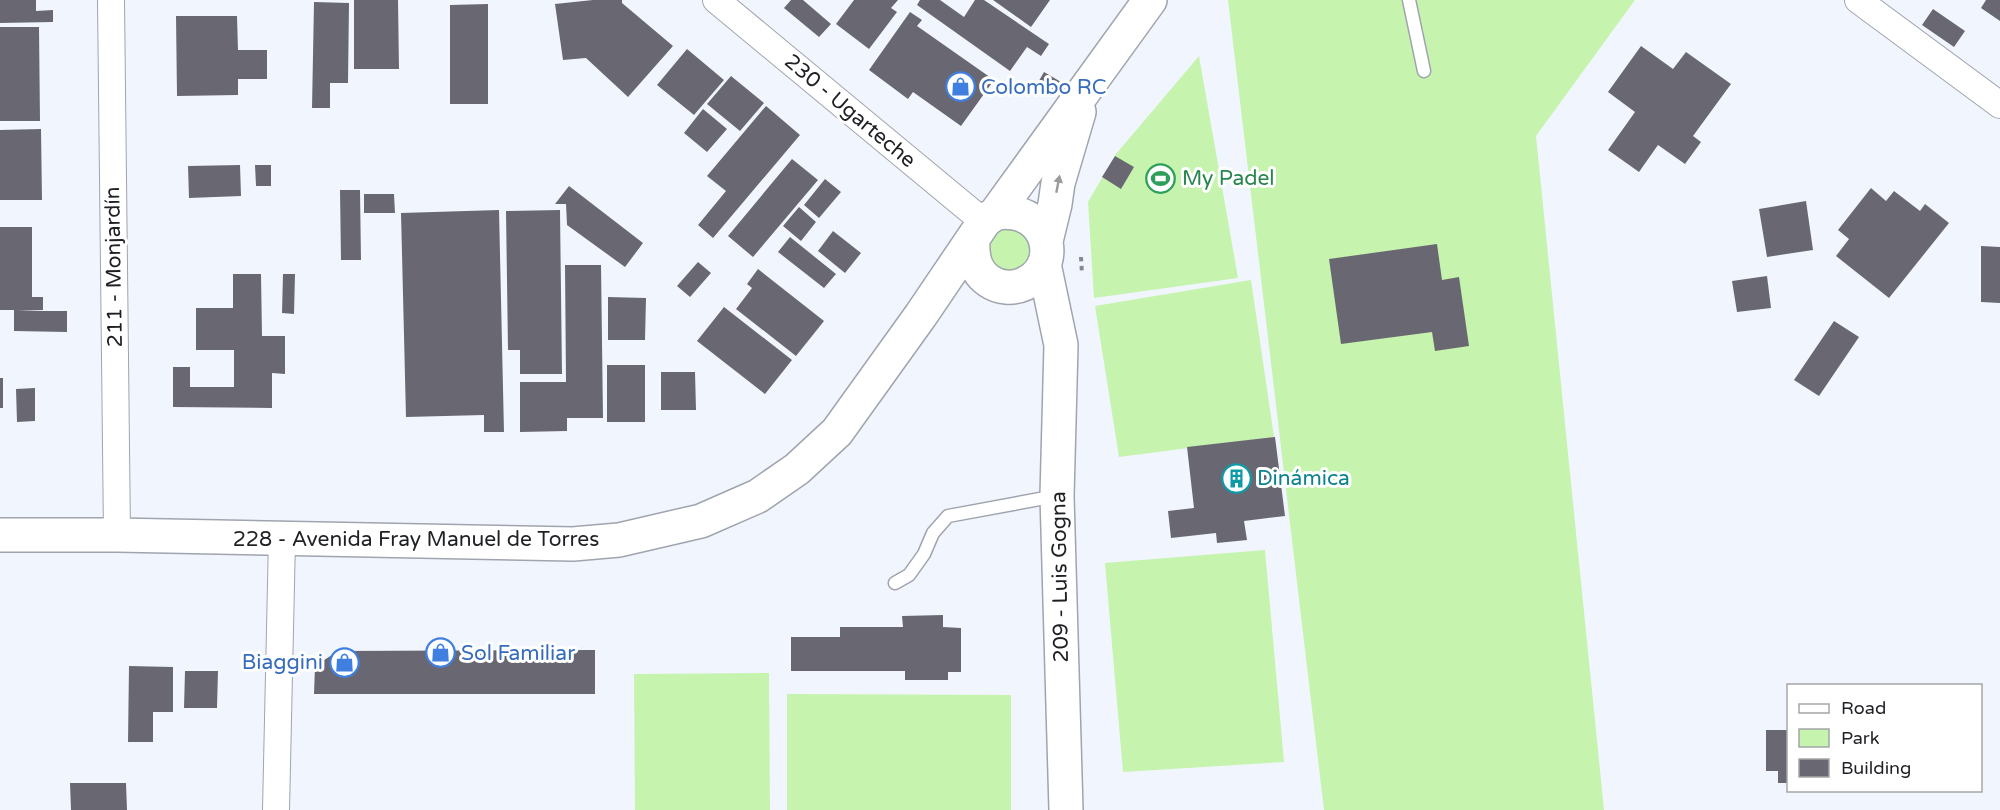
<svg xmlns="http://www.w3.org/2000/svg" width="2000" height="810" font-family="'Varela Round',sans-serif">
	<rect width="100%" height="100%" fill="#f1f6fe"/>
	<path fill="#c6f3ad" d="M1228,0H1635L1536,136L1604,810H1324Z
		M1199,56L1238,278L1094,298L1088,202L1116,154Z
		M1002,224L1027,230L1034,254L1017,272L1003,273L985,256L991,231Z
		M1251,280L1274,437L1119,457L1095,306Z
		M1265,550L1284,762L1123,772L1105,563Z
		M769,673L770,810H635L634,674Z
		M787,694L1011,695V810H787Z"/>
	<path fill="#696872" d="M0,0H36V11L53,10V22L0,23Z
		M354,0H398L399,69H354Z
		M593,0H622V3L673,46L628,97L586,58L563,60L555,4Z
		M791,0H803L831,24L819,37L784,8Z
		M854,0H898L891,8L897,12L869,49L836,24Z
		M920,0H940L964,17L975,0H984L1049,44L1041,56L1027,47L1010,71L917,5Z
		M993,0H1050L1031,27Z
		M1986,0H2000V21L1981,8Z
		M314,2L349,3L348,83H330V108H312Z
		M488,4V104H450V5Z
		M1933,9L1965,31L1954,47L1922,25Z
		M910,12L922,20L917,26L994,80L961,126L913,92L908,99L869,70Z
		M176,16H237L238,50H267V79H238V95L177,96Z
		M0,27H39L40,121H0Z
		M1641,46L1673,69L1686,52L1731,84L1693,136L1701,142L1685,164L1658,145L1639,172L1608,150L1635,112L1608,92Z
		M687,49L724,80L694,115L657,85Z
		M1044,72L1061,82L1053,96L1036,86Z
		M731,76L764,103L740,131L707,104Z
		M766,106L800,135L713,238L698,225L726,191L707,176Z
		M703,109L727,129L707,152L684,133Z
		M41,129L42,200H0V130Z
		M1115,156L1134,167L1121,189L1102,177Z
		M792,159L818,180L753,257L728,236Z
		M240,165L241,196L189,198L188,166Z
		M255,165H271V186H256Z
		M825,179L841,192L819,218L804,205Z
		M569,186L643,243L625,267L567,225L566,204H555Z
		M1871,188L1886,201L1894,191L1920,211L1925,204L1949,223L1889,298L1836,256L1849,239L1838,230Z
		M340,190H360L361,260H341Z
		M364,194H394L395,213H364Z
		M1806,201L1813,250L1767,257L1759,209Z
		M799,207L816,222L801,241L783,226Z
		M499,210L504,432H484V415L406,417L401,213Z
		M560,210L562,374H520V350H508L506,211Z
		M0,227H32V297H43V310L17,311H67V332L14,331V310H0Z
		M833,231L861,253L845,273L818,251Z
		M790,237L836,274L824,288L778,252Z
		M1437,244L1442,280L1459,277L1469,346L1435,351L1432,332L1341,344L1329,259Z
		M1981,246L2000,247V303L1981,302Z
		M698,262L711,273L690,297L677,286Z
		M565,265H601L603,418H567V431L520,432V382H566Z
		M758,269L824,321L796,356L736,309L752,288L747,284Z
		M233,274H261L262,336H285V374L272,373V408L173,407V367H190V387H234V350H196V308H233Z
		M283,274H295L294,314L282,313Z
		M1767,276L1771,308L1737,312L1732,281Z
		M608,297L646,298L645,340H608Z
		M724,307L792,360L765,394L697,341Z
		M1834,321L1859,337L1819,396L1794,380Z
		M607,365H645V422H607Z
		M661,372H695L696,410H661Z
		M0,378H3V408H0Z
		M35,388V421L17,422L16,389Z
		M1275,437L1285,516L1244,521L1247,540L1217,543L1216,533L1171,538L1168,511L1194,508L1187,447Z
		M943,615V627L961,628V672H948V680H905V671H791V637H840V627H903L902,616Z
		M595,650V694H314L315,666L338,651Z
		M129,666L173,667V712H153V742H128Z
		M185,671H218L217,708H184Z
		M1766,730H1788V783H1778V771H1766Z
		M70,783H126L127,810H71Z"/>
	<g fill="none" stroke-linecap="round" stroke-linejoin="round">
		<defs>
			<path id="lane" d="M1409,0L1424,71
				M895,583L909,575L924,554L933,533L948,516L1056,496"/>
			<path id="street" d="M111,0L117,535
				M716,0L984,222
				M1858,0L2000,105
				M276,810L282,539"/>
			<path id="secondary" d="M996,213L1150,0
				M1046,241L1055,204L1058,183L1079,112
				M1044,264L1061,345L1057,496L1066,810
				M0,535H117L573,544L619,540L701,521L758,496L797,469L837,432L921,315L984,222C987,219 991,216 995,214C1000,212 1008,212 1014,213C1051,219 1060,268 1024,284C1013,289 999,288 989,281C974,271 972,255 973,239"/>
		</defs>
		<use href="#lane" stroke="#9fa4ae" stroke-width="15"/>
		<use href="#street" stroke="#9fa4ae" stroke-width="28"/>
		<use href="#secondary" stroke="#9fa4ae" stroke-width="36"/>
		<path stroke="#868a90" stroke-width="4" stroke-dasharray="4.5 4.5" stroke-linecap="butt" d="M1081,257L1082,274"/>
		<use href="#lane" stroke="#fff" stroke-width="12"/>
		<use href="#street" stroke="#fff" stroke-width="26"/>
		<use href="#secondary" stroke="#fff" stroke-width="33"/>
	</g>
	<defs><path id="oneway-solid" d="M-6-.8H1V-3.2L6.5 0L1 3.2V.8H-6Z" transform="scale(1.5)"/></defs>
	<use fill="#9a9b9c" href="#oneway-solid" transform="translate(1058 184) rotate(-79)"/>
	<defs>
		<symbol id="shop-ring" viewBox="-11 -11 22 22"><circle r="9.5" fill="#fff" stroke="#3f7fe0" stroke-width="1.5"/><path d="M-5-2.5h2.3a2.7 3.5 0 0 1 5.4 0H5L5.5 6h-11ZM-1.5-2.5h3a1.5 2.3 0 0 0-3 0Z" fill="#3f7fe0"/></symbol>
		<symbol id="stadium-ring" viewBox="-11 -11 22 22"><circle r="9.5" fill="#fff" stroke="#2e9e5b" stroke-width="1.5"/><path d="M0-5a6.5 5 0 1 0 0 10a6.5 5 0 1 0 0-10ZM-3.5-1.8h7v3.6h-7Z" fill="#2e9e5b"/></symbol>
		<symbol id="building-ring" viewBox="-11 -11 22 22"><circle r="9.5" fill="#fff" stroke="#0f9aa8" stroke-width="1.5"/><path d="M-4-6H4V6H1V3H-1V6H-4ZM-2.5-4.3h1.7v1.8h-1.7ZM.8-4.3h1.7v1.8H.8ZM-2.5-1h1.7V.8h-1.7ZM.8-1h1.7V.8H.8Z" fill="#0f9aa8"/></symbol>
	</defs>
	<g fill-rule="evenodd">
		<use href="#shop-ring" x="944" y="70" width="33" height="33"/>
		<use href="#stadium-ring" x="1144" y="162" width="33" height="33"/>
		<use href="#building-ring" x="1220" y="462" width="33" height="33"/>
		<use href="#shop-ring" x="424" y="636" width="33" height="33"/>
		<use href="#shop-ring" x="328" y="646" width="33" height="33"/>
	</g>
	<g text-anchor="middle" dominant-baseline="central" stroke-width="6" stroke-linejoin="round" paint-order="stroke">
		<g font-size="21" fill="#366cbe" stroke="#fff" text-anchor="start">
			<text x="981" y="87">Colombo RC</text>
			<text x="461" y="653">Sol Familiar</text>
			<text x="323" y="662" text-anchor="end">Biaggini</text>
		</g>
		<g font-size="21" fill="#1e2024" stroke="#fff">
			<text transform="translate(850 111) rotate(40)">230 - Ugarteche</text>
			<text transform="translate(114 267) rotate(-91)">211 - Monjardín</text>
			<text x="416" y="539">228 - Avenida Fray Manuel de Torres</text>
			<text transform="translate(1060 577) rotate(-91)">209 - Luis Gogna</text>
		</g>
		<g font-size="21" fill="#27864d" stroke="#fff" text-anchor="start">
			<text x="1182" y="178">My Padel</text>
		</g>
		<g font-size="21" fill="#0d838f" stroke="#fff" text-anchor="start">
			<text x="1257" y="478">Dinámica</text>
		</g>
	</g>
	<rect x="1787" y="684" width="195" height="108" fill="#ffffff" stroke="#a5a6a7" stroke-width="1.5"/>
	<rect x="1799" y="704" width="30" height="9" fill="#ffffff" stroke="#a5a6a7" stroke-width="1.5"/>
	<text x="1841" y="714" font-size="18" fill="#1e2024">Road</text>
	<rect x="1799" y="729" width="30" height="18" fill="#c6f3ad" stroke="#a5a6a7" stroke-width="1.5"/>
	<text x="1841" y="744" font-size="18" fill="#1e2024">Park</text>
	<rect x="1799" y="759" width="30" height="18" fill="#696872" stroke="#a5a6a7" stroke-width="1.5"/>
	<text x="1841" y="774" font-size="18" fill="#1e2024">Building</text>
</svg>
